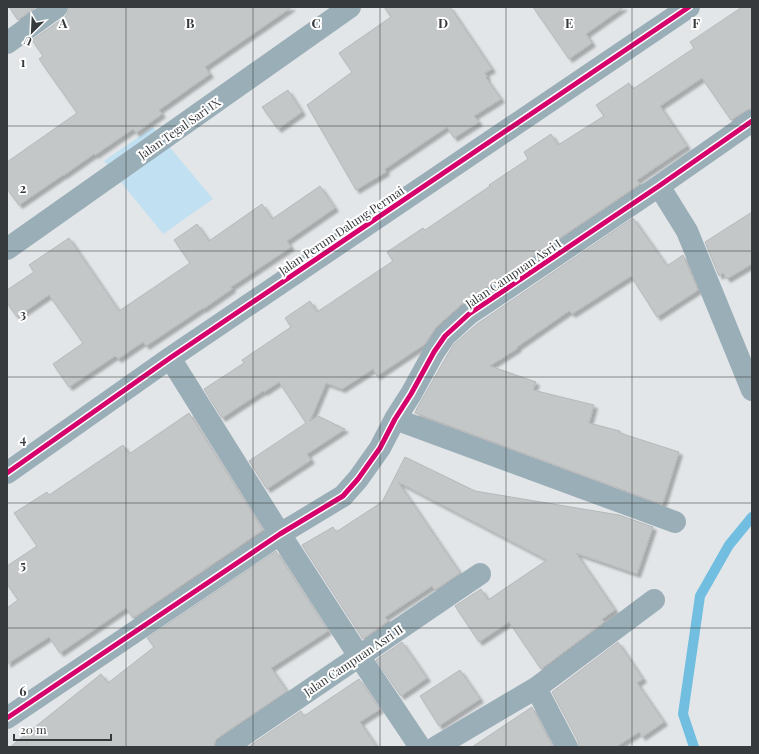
<svg xmlns="http://www.w3.org/2000/svg" width="759" height="754" font-family="'Playfair Display',serif">
	<defs>
		<filter id="shadow"><feDropShadow dx="3.5" dy="3.5" stdDeviation="1" flood-color="#0004"/></filter>
	</defs>
	<rect width="100%" height="100%" fill="#e3e6e8"/>
	<path fill="#c1e1f2" d="M153,127L213,199L163,234L104,161Z"/>
	<g fill="none" stroke-linecap="round" stroke-linejoin="round">
		<path stroke="#71bee1" stroke-width="10" d="M694,747L683,714L700,596L729,545L752,517"/>
	</g>
	<path fill="#c4c7c8" stroke="#b6b8ba" filter="url(#shadow)" d="M9,7H36L18,20Z
		M69,7H292L205,67L210,74L159,110L162,114L136,133L133,129L95,155L94,154L64,175H63L19,205L7,189V162L77,113L39,59L43,56L32,40L65,17L68,12Z
		M384,7H450L492,69L485,73L487,77L486,78L501,99L474,116L479,122L454,138L447,127L385,169L386,172L356,190L307,105L352,72L339,53L391,17Z
		M533,7H624L586,34L592,43L569,59Z
		M742,7H752V108L745,111L731,120L702,78L660,106L687,146L637,180L640,184L462,304L436,327L425,344L377,376L373,369L342,389L326,383L310,421L318,416L345,429L307,454L311,460L267,489L249,461L306,423L279,382L264,392L263,391L222,418L204,389L244,363L242,360L291,327L285,318L310,301L317,312L393,261L387,252L423,228L425,230L490,186L489,185L528,159L524,152L551,134L558,145L604,116L596,105L629,83L633,89L694,48L690,42Z
		M288,90L302,112L278,129L262,107Z
		M320,186L335,208L287,241L291,247L231,287L232,289L203,309V308L146,346L143,342L118,359L115,356L69,387L53,364L83,343L49,295L17,317L7,303V290L34,272L29,265L69,238L119,311L190,263L174,240L197,224L209,241L262,204L272,219Z
		M752,212V264L727,279L723,273L719,276L705,242Z
		M633,218L667,266L683,255L698,290L657,317L631,276L572,314L569,311L517,347L518,348L490,366L536,382L533,390L594,405L589,423L620,431V433L679,452L663,503L661,504L415,413L417,408L445,359L454,344L477,324Z
		M189,413L263,530L133,618L126,608L60,653L49,637L7,664V608L18,600L7,584V566L37,546L14,513L47,492L49,495L123,445L129,454Z
		M405,457L475,491L619,515L653,527L637,574L576,553L615,610L602,619L604,622L541,669L509,622L479,642L455,606L481,589L488,600L547,560L398,482L460,573L435,590L432,586L385,617L388,621L363,639L302,545L333,527L336,532L382,502Z
		M276,551L328,631L271,668L287,691L219,737L215,741L214,747H10L101,674L108,683L154,647L147,638Z
		M402,642L427,678L401,696L376,660Z
		M618,642L643,679L637,683L664,722L642,737L639,732L616,747H579L578,741L552,692Z
		M460,670L480,699L439,726L420,696Z
		M359,679L380,709L360,722L377,747H248L301,711L304,716Z
		M532,707L553,747H472Z"/>
	<g fill="none" stroke-linecap="round" stroke-linejoin="round">
		<path stroke="#9aaeb8" stroke-width="22" d="M7,43L57,7
			M659,186L687,231L752,390
			M7,249L350,7
			M170,358L280,534L359,656L420,747
			M395,419L675,522
			M7,473L170,358L689,7
			M536,688L567,747
			M7,718L280,534L343,496L358,479L380,448L395,419L411,394L434,352L445,336L469,314L659,186L752,121
			M226,747L480,574
			M436,747L536,688L654,600"/>
		<defs>
			<path id="cycleway" d="M7,473L170,358L689,7
				M7,718L280,534L343,496L358,479L380,448L395,419L411,394L434,352L445,336L469,314L659,186L752,121"/>
		</defs>
		<use href="#cycleway" stroke="#fff" stroke-width="8"/>
		<use href="#cycleway" stroke="#d6006c" stroke-width="5"/>
	</g>
	<path fill="none" stroke="#373a3c" stroke-width="1" stroke-opacity="0.55" d="M126,7V747M253,7V747M380,7V747M506,7V747M632,7V747M7,126H752M7,251H752M7,377H752M7,503H752M7,628H752"/>
	<g text-anchor="middle" dominant-baseline="central" stroke-width="4" stroke-linejoin="round" paint-order="stroke">
		<g font-size="12" fill="#373a3c" stroke="#fff">
			<text transform="translate(179 128) rotate(-35)">Jalan Tegal Sari IX</text>
			<text transform="translate(341 230) rotate(-34)">Jalan Perum Dalung Permai</text>
			<text transform="translate(513 273) rotate(-34)">Jalan Campuan Asri I</text>
			<text transform="translate(353 660) rotate(-34)">Jalan Campuan Asri II</text>
		</g>
	</g>
	<g font-size="13" text-anchor="middle" font-weight="bold" fill="#373a3c" stroke="#fff" stroke-width="4" stroke-linejoin="round" paint-order="stroke">
		<text x="63" y="28">A</text>
		<text x="190" y="28">B</text>
		<text x="316" y="28">C</text>
		<text x="443" y="28">D</text>
		<text x="569" y="28">E</text>
		<text x="696" y="28">F</text>
		<text x="23" y="67">1</text>
		<text x="23" y="193">2</text>
		<text x="23" y="319">3</text>
		<text x="23" y="444">4</text>
		<text x="23" y="570">5</text>
		<text x="23" y="696">6</text>
	</g>
	<rect width="759" height="754" fill="none" stroke="#373a3c" stroke-width="16"/>
	<g transform="translate(32 32) rotate(204)" stroke="#ffffff" stroke-width="3" paint-order="stroke">
	<path d="M0-3L7 15L0 10L-7 15Z" fill="#373a3c"/>
	<text y="-6" font-size="11" font-weight="bold" text-anchor="middle" fill="#373a3c">U</text>
	</g>
	<path d="M14 734v6h97v-6" fill="none" stroke="#373a3c" stroke-width="2"/>
	<text x="20" y="734" font-size="12" fill="#373a3c" stroke="#ffffff" stroke-width="3" paint-order="stroke">20 m</text>
</svg>
